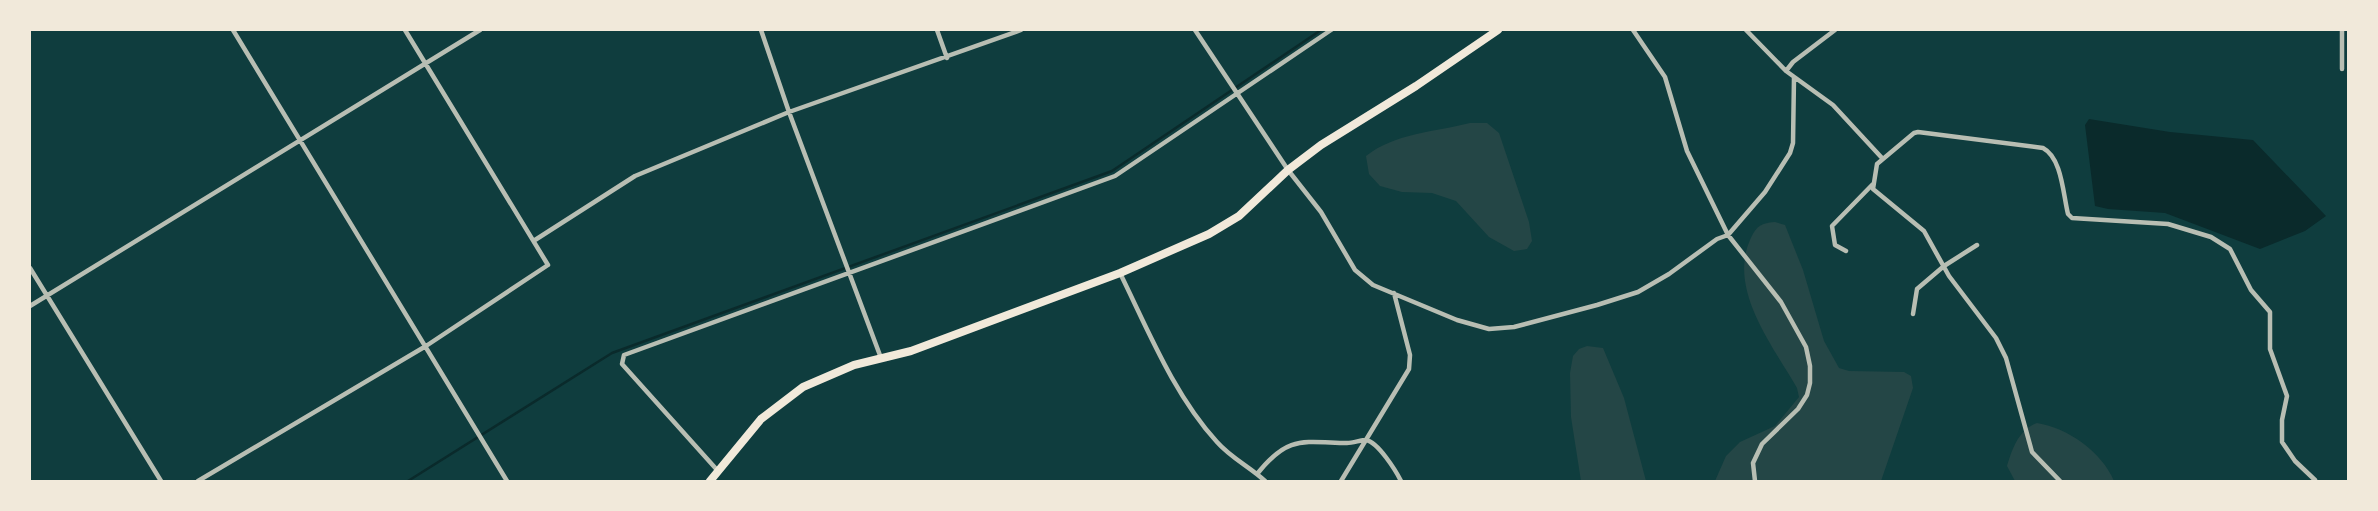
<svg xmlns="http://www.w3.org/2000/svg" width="2378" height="511" font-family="'IBM Plex Sans',sans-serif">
	<rect width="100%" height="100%" fill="#0f3d3e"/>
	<path fill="#244646" d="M1470,123H1487L1499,133L1529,222L1532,241L1527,249L1514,251L1489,237L1456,201L1432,193L1402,192L1380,186L1369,174L1366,156C1395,133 1435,132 1470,123Z
		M1775,222L1785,225L1803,270L1824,341L1839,368L1849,371L1904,372L1911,376L1913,388L1881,481H1715L1726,456L1740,442L1775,426L1799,397L1797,388C1773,346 1728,290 1750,240C1756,227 1760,223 1775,222Z
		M1587,346L1603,348L1624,398L1646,481H1581L1571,417L1570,373L1573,356L1579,349Z
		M2037,423C2068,428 2102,452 2114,481H2015L2007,466C2012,449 2019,429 2037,423Z"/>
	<path fill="#0a2a2b" d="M2089,119L2170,132L2253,140L2326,216L2305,231L2260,249L2165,213L2108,209L2095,206L2085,125Z"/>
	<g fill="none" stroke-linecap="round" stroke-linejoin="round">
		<path stroke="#0a2a2b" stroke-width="2.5" d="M408,481L612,353L1112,171L1321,30"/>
		<path stroke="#b8beb3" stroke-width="4.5" d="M233,30L507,481
			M761,30L789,112L881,358
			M937,30L947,58
			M1195,30L1288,170L1321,212L1355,270L1373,285L1457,320L1489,329L1514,327L1597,305L1638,292L1669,274L1717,239L1728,235L1765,192L1790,153L1793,143L1794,77
			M1633,30L1665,77L1687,151L1728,235L1781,302L1806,347L1810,366V383L1807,395L1798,409L1762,444L1753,463L1755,481
			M1746,30L1786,71L1833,105L1882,158
			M2342,69V30
			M1786,71L1793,62L1835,30
			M535,240L635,176L789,112L1021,30
			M1846,251L1835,245L1832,226L1873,184
			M30,268L161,481
			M1120,273C1148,330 1174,395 1217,442C1231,458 1250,467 1265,481
			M30,306L480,30
			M1913,314L1917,289L1944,266L1977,245
			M718,471L622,364L624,355L1115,176L1331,30
			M1257,474C1288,435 1302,442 1347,443C1353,443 1361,440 1366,440C1378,442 1396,471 1401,481
			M198,481L426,346L548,265L405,30
			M1341,481L1409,369L1410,355L1394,293
			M2060,481L2032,452L2006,358L1996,338L1949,276L1924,231L1873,189L1877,164L1914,133L1918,132L2043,148C2062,158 2063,194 2068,214L2072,218L2168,224L2211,237L2230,249L2251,290L2270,312V349L2287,396L2282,420V442L2295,461L2315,480"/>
		<path stroke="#f1e9da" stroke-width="8" d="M710,481L761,419L803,387L854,365L911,351L1120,273L1209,234L1239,216L1288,170L1321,145L1416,86L1498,30"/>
	</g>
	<rect width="2378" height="511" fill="none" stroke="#f1e9da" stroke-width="62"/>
</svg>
